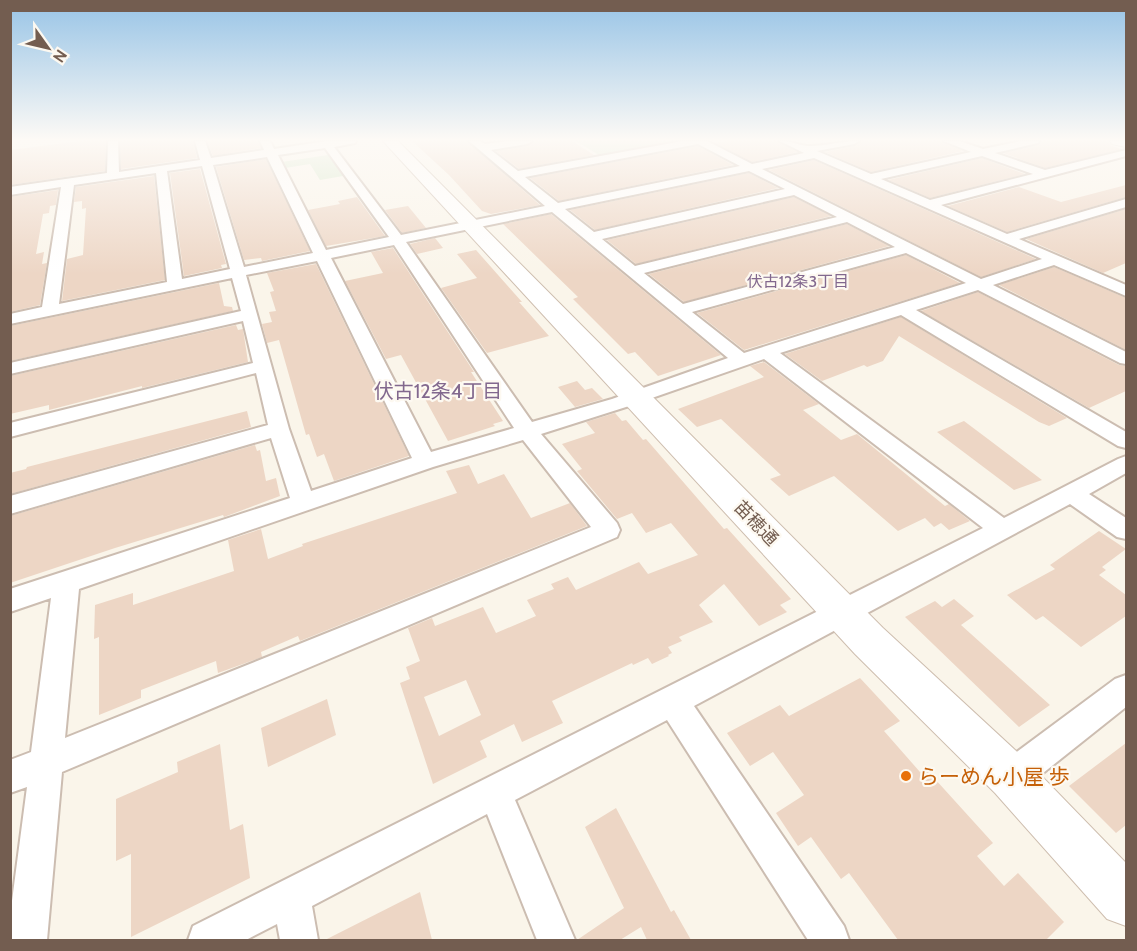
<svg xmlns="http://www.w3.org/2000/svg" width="1137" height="951" font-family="Cabin,'Noto Sans JP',sans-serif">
	<rect width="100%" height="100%" fill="#faf5ea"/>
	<path fill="#d5e7ca" d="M576,141H684V142L602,157Z
		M328,155L343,176L320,180L310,164L285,168L282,162Z"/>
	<path fill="#edd6c5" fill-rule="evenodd" d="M81,141H106L105,171L10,185V150Z
		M120,141H193L197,158L121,169Z
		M207,141H258L261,148L213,156Z
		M412,141H467L540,205L491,214L482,211L449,175Z
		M534,141H572L594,155L519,169L496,151L527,146Z
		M726,141H778L797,152L752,162L715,143Z
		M861,141H942L963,151L871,172L825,152L854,146Z
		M1041,141H1108L1112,146L1122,149L1045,168L1003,153L1039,145Z
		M698,146L733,165L559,201L530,178Z
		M982,158L1025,174L930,198L888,180Z
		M266,159L310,251L262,261L261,258L244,260L216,167Z
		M814,160L1036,259L981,277L769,170Z
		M200,169L226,264L221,265L222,268L184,276L170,173Z
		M749,173L778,188L595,230L570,210Z
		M154,176L165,280L62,301L67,259L83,255L86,208L82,209V201L74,202L76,187Z
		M1126,185V197L1007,232L948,206L1019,187L1061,202Z
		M58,190L56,205L50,206L49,213L43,214L36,254L44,252L42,264L47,263L40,305L10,312V197Z
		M357,197L385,236L326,246L308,210L340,204L338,201Z
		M794,197L831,216L636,264L607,240Z
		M408,206L426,228L402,233L385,210Z
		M1126,209V263L1103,273L1026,239Z
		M551,214L721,355L658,376L635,352L628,354L573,299L578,297L503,224Z
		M847,224L889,246L684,302L649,274Z
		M435,238L443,248L417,254L410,244Z
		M393,248L474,372H471L503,421L493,424L495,426L448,441L401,355L386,359L345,281L383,273L371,252Z
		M476,250L522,302H519L549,336L487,353L441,288L477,278L457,254Z
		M906,255L960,283L744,350L697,313Z
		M316,264L409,456L334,481L324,454L317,457L309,434L306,435L279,340L267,343L262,324L272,322L269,312L276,311L270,292L274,291L267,273Z
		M1054,267L1126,298V350L999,285Z
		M219,283L224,306L232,307L233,311L10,361V326Z
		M978,292L1119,365L1126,366V391L1089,408L921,311Z
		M901,317L1067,418L1049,426L1039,422L899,336L883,361L867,367L864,365L822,381L785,354Z
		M236,325L238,330L243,329L248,362L142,388V386L49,410V405L10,414V376Z
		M764,362L819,404L803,410L841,440L857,434L945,506L949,504L970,521L949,530L941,523L934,527L925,518L898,531L834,476L789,496L770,479L781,475L721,419L697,427L678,409L764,377L750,366Z
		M577,381L585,390L592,388L603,399L575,407L558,387Z
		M247,411L251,427L10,494V473L26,469L27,467Z
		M615,413L622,421L626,420L643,440L646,439L724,529L727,528L791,599L780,605L787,612L759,626L724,584L699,605L713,622L679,637L682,641L668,647L672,653L668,655L669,656L652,664L648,658L633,665L632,663L552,701L563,723L522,742L514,724L480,741L487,757L433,784L400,683L410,679L406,667L420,661L408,628L432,618L435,626L483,607L496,633L536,616L527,600L554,589L551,584L568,577L576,590L639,562L648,574L698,555L671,523L646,533L632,513L617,519L577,471L582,469L562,444L595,433L586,422ZM466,680L481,715L439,736L424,697Z
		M964,421L988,439L1042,480L1014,490L937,432Z
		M255,445L257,451L260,450L266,481L276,478L280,496L224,517L223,515L115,548L10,583V516Z
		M469,465L478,484L504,474L531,518L570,503L587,526L300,641L298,636L261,652L262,657L218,673L216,661L141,690V698L99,715V637L94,639L95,605L133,593V605L234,571L228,540L261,529L268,559L303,546L302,544L457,493L446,471Z
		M1099,531L1126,549L1102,567L1106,570L1099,575L1126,595V616L1081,647L1043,616L1036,620L1007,595L1055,569L1050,565Z
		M954,599L974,616L961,625L1050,705L1019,727L905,617L935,601L942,607Z
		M860,678L900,721L884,731L920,772L925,768L993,843L977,856L1004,886L1018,873L1064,922L1046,940H898L849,873L841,879L811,837L798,846L776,813L804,795L773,752L750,766L727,733L780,705L789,716Z
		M327,699L336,735L268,767L261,728Z
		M1126,743V825L1116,833L1069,786Z
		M220,744L230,830L243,824L250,878L131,937V854L116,861V799L178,772L177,762Z
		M616,808L671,912L674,910L691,940H647L641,927L620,940H577L624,908L585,827Z
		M420,892L432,940H325Z"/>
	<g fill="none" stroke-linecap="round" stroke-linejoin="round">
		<defs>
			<path id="street" d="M108,141H118L119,172L200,160L195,141H205L211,158L264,150L260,141H270L274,149L327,141H356L355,143L334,147L401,235L545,206L469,141H480L485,144L509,141H532L527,144L491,150L518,171L683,141H707L752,164L804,153L780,141C792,141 801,146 809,146C826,146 842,141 859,141L854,144L817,151L871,174L971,152L944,141H959L983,149L1021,141H1039L1038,143L995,153L1045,170L1126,150V156L941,205L1007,234L1126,199V207L1019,239L1126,285V296L1054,265L993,285L1126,352V364L1120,363L978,290L916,310L1126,432V448L1118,446L901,315L780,353L1004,518L1118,459L1126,456V473L1089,494L1126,518V539L1117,537L1070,504L694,706L844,926L849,940H808L667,720L515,800L575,940H537L487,814L312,906L318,940H280L277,924L246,940H188L193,926L983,528L764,359L626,407L541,434L617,523L620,530L617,537L62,772L47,940H10V916L27,787L10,793V760L31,752L51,598L10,612V589L290,498L271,438L10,514V496L268,425L256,373L10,437V423L253,363L243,321L10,374V363L241,311L232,278L10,324V314L42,307L61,187L10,195V187L107,173ZM698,144L740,166L558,203L525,177ZM325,148L389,237L326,250L278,155ZM982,156L1033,174L930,200L881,179ZM267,157L313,253L244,267L213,165ZM814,158L1042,259L981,279L762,169ZM202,166L230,269L182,279L167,171ZM749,171L785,189L594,232L565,209ZM156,173L167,282L59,304L74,185ZM794,195L837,217L635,266L602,239ZM552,212L728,358L612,399L532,422L406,242ZM847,222L895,247L683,304L644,273ZM394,245L514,428L431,452L331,258ZM906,253L966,283L744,353L692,312ZM317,261L412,458L311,491L289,429L246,275ZM523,440L591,527L65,738L79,589L433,467Z
				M1126,675V707L1023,789L1011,794L999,789L994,777L999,765L1115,679Z"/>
			<path id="secondary" d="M383,141H398L883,628L1027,761L1126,863V926L1107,919L995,793L855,654Z
				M1110,141H1126V147L1112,144Z"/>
		</defs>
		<use href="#street" stroke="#ccbdb1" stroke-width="4"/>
		<use href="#secondary" stroke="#cebeaf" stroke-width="2"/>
		<use href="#street" fill="#fff" fill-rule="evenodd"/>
		<use href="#secondary" fill="#fff" fill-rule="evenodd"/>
	</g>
	<linearGradient id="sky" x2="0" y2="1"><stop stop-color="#98c4e6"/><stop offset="0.51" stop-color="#fdfaf6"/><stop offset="1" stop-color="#fdfaf6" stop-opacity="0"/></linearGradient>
	<rect width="1137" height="274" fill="url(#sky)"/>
	<circle fill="#e8710a" stroke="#fdf9f1" stroke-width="2" cx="906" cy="776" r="6"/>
	<g text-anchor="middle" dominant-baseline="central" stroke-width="4.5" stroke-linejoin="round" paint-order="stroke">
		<g font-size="16" fill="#82688e" stroke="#fdf9f1">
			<text x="798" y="281">伏古12条3丁目</text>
		</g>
		<g font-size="18" fill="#735d50" stroke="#fdf9f1">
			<text transform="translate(756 523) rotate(46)">苗穂通</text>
		</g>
		<g font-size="20" fill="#82688e" stroke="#fdf9f1">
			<text x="438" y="391">伏古12条4丁目</text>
		</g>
		<g font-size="21" fill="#c56008" stroke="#fdf9f1" text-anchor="start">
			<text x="918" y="776">らーめん小屋 歩</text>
		</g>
	</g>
	<rect width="1137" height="951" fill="none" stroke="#735d50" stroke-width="24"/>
	<g transform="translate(48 48) rotate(124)" stroke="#fdf9f1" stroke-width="4.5" paint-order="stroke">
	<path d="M0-4.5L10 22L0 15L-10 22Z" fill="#735d50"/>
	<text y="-9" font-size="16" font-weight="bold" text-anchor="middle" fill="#735d50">N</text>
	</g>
</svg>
